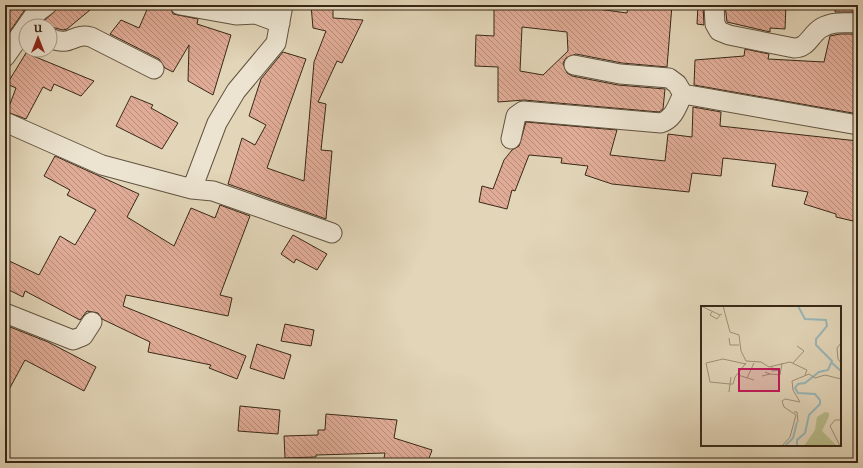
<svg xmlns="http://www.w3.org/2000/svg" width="863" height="468" font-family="'IM FELL French Canon',serif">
	<defs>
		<pattern id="building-back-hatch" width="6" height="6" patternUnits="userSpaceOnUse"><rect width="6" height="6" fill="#e1ac97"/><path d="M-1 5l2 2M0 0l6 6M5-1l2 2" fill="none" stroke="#b78c7a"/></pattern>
	</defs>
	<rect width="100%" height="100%" fill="#e2d5b8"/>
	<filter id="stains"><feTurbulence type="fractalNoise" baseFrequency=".005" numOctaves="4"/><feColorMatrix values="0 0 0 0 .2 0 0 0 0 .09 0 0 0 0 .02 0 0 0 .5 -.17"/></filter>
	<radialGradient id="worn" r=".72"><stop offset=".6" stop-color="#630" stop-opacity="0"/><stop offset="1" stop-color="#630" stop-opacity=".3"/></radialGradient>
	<path fill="url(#building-back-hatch)" stroke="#382817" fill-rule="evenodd" d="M5,5H25L24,11L5,38Z
		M61,5H96L67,29L63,30L51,27L43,22Z
		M149,5H169L173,14L198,19L197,24L231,35L213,95L188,81L189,45L173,72L165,68L159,59L110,34L121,20L139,28Z
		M311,5H333V18L363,20L342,63L337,61L318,102L326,104L321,150L332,151L326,219L228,184L242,138L255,145L266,125L249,116L261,79L283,52L306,59L267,168L304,181L314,62L326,31L313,28Z
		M494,5H569L627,13L628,5H672L667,67L622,63L576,54L566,58L563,63L567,73L572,76L618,85L665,89L663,109L659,112L524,100L498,102V67L475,66L476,35L494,36ZM522,27L567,32L568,51L543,75L520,71Z
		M698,5H703L704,25L697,24Z
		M725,5H786L785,29L770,28V32L727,22Z
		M836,5H858V12H835Z
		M840,34H858V114L694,85L695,60L744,56L745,49L769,54L768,59L824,62L830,36Z
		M26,53L94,81L81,96L54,84L51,91L43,87L26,119L7,112L16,88L7,84Z
		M131,96L153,105L151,108L178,123L162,149L116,126Z
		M693,107L721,112L720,126L858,141V201L853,221L836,217V214L804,204L808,192L772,186L776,164L723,158L721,176L692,173L689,192L612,184L585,175L588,166L561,163L562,158L529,155L515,191L512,190L507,209L479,202L482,186L493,189L504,160L512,150L519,146L526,122L617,130L610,155L665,161L668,134L692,137Z
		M55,156L139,194L127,217L174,246L191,208L215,218L220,205L250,216L220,295L232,298L228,316L126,295L123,306L246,356L237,379L209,368L211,365L148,352L150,342L102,319L98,313L87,311L80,320L25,291L23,297L5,288V259L39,275L60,236L75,245L96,210L67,195L70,190L44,176Z
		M293,235L327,254L317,270L296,259L294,263L281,254Z
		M285,324L314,330L311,346L281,341Z
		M10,327L48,342L96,367L84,391L25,360L5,397V335Z
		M257,344L291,355L284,379L250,368Z
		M240,406L280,410L278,434L238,431Z
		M326,414L397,420L394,438L432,450L431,453L427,463H383L385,453L316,455V457L285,458L284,436L318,435V430H325Z"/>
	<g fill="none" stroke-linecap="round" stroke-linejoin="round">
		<defs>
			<path id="street" d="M180,5L236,15L256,14L280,23
				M714,5L715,24L719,31L729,35L794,48C808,48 810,35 821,28C833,21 845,23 858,23
				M50,38C71,48 73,32 91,37L154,69
				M5,57L35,14L47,5
				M683,94L858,125
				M5,122L102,165L192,189L213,191L332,233
				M511,139L516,116L523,111L661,123C674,119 677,106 683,94L677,84L669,78L620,74L574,65
				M192,189L217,123L236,91L276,43L283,5
				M5,313L73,340L83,336L92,322"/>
		</defs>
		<use href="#street" stroke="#62533f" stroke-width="21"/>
		<use href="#street" stroke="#ece4d1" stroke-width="19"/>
	</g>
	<g transform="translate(701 306)">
		<rect width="140" height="140" fill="#e2d5b8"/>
		<path d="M124,106L128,107V110L121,125L136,140H103L114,124L116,111Z" fill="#b8bc8b"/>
		<path fill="none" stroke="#98b6b8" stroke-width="2" d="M131,57L140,65M84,140L92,132L96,116M96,140V134L104,127L108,109L119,98V94L114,88L97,87L94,82L97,78L104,77L118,66L127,64L131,55L115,39V33L126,20L125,14L104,13L97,0"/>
		<path fill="none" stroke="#9e9078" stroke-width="1" d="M0,0L19,9L21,8M22,0L29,26L38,29L40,45L45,55L60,56L68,61L89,56L106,64L104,69M11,6L9,9L16,13L19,9M28,32L29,39H38M140,37L136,42L137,53L140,57M92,57L103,45L96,40M71,61V65L80,64M69,68L79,69L81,57M37,69L53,74M61,70L69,68L64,66M30,71L29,78L9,76L5,57L22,53L45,58M46,72L53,57M28,86L29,78H32L34,71L45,57M93,106H96L97,116M81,140L89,131L95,109L83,101L81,95L84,93L99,96L92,84L91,75L108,68L114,72L124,69L140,73M139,140L129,120L134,114H140"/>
		<path fill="#c2185b" fill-opacity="0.15" stroke="#c2185b" stroke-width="2" d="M38,63H78V85H38Z"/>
		<rect width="140" height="140" fill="none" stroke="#382817" stroke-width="2"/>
	</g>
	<rect width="863" height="468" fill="none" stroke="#e2d5b8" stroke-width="20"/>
	<rect x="6" y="6" width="851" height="456" fill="none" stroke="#382817" stroke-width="2"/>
	<rect x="10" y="10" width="843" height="448" fill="none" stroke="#382817"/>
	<g transform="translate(38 38)"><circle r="19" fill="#ece4d1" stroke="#a49987"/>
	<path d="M0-3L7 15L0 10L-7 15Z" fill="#8f2418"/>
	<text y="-6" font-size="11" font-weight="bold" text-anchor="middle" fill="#382817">U</text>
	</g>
	<rect width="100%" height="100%" filter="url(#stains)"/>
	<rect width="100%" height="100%" fill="url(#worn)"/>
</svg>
